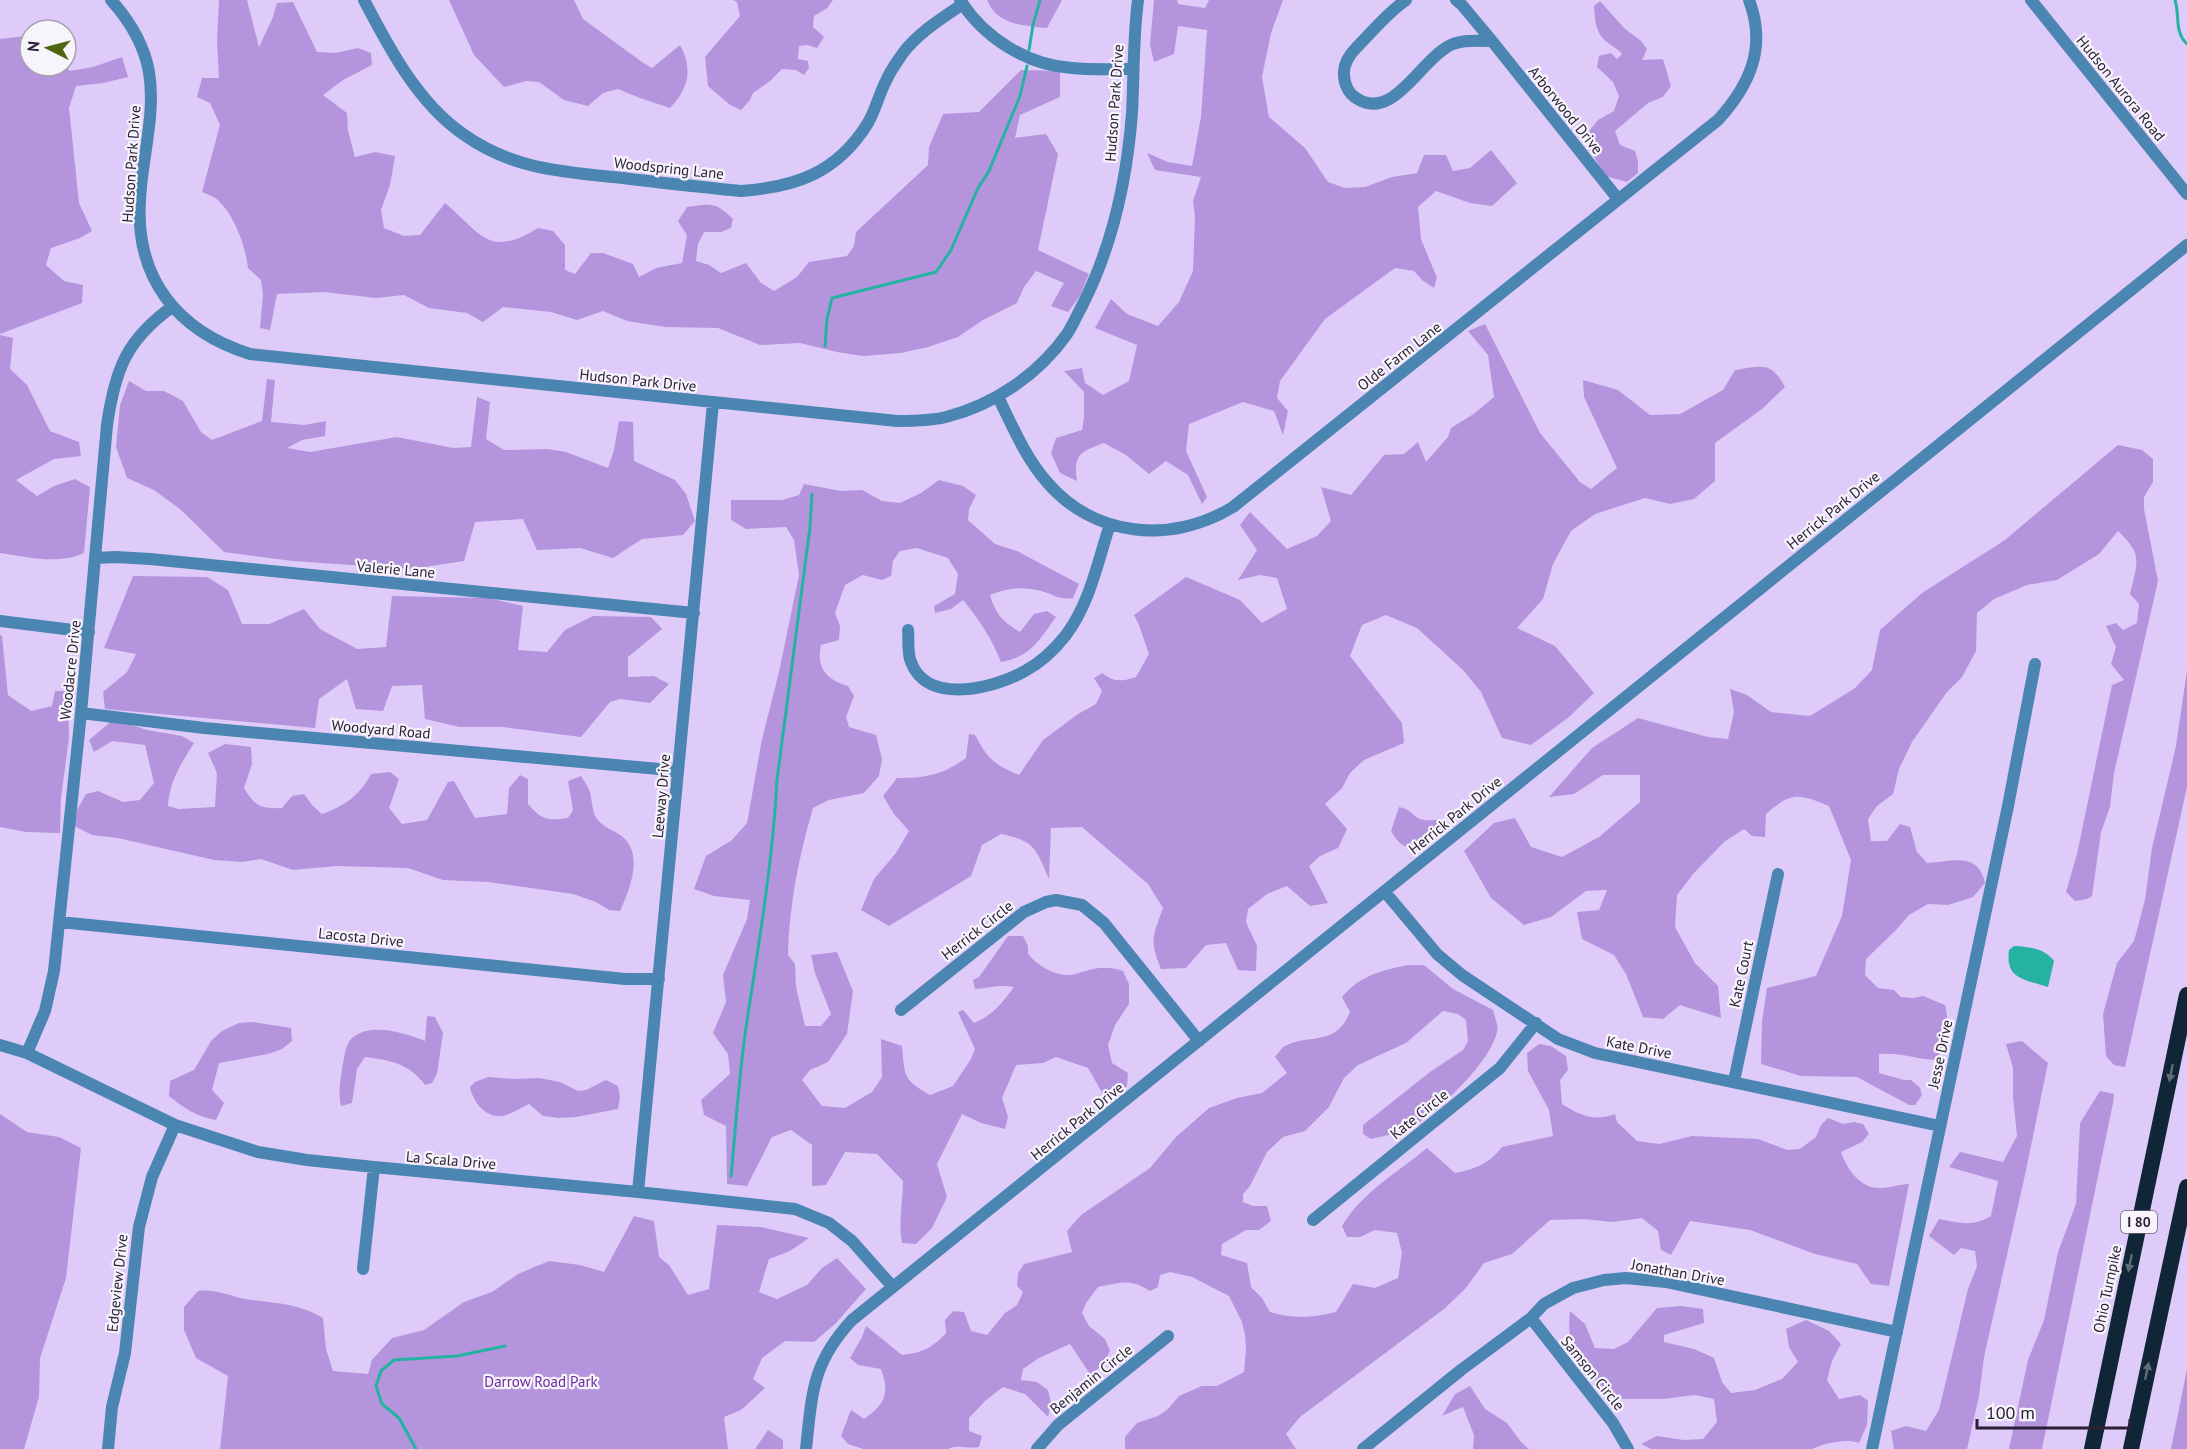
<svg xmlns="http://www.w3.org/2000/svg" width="2187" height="1449" font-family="'PT Sans',sans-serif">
	<rect width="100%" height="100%" fill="#decbfa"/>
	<path fill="#b495dd" d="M219,0H247L259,47L273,17L277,3L293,2L317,52L335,53L358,48L371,53L372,65L343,80L323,95L347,113L348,131L355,157L375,152L395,156L390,185L381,210L384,228L404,236L420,235L445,203C481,233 488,259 538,228L553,231L565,245V270L575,274L591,253H603L633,264L639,277L656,268L682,263L687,235L678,221L687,207C710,204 715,201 733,219L731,228L721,232H704L698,244L696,261L709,265L721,273L746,263L761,283L774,291L797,277L809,262L847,256L854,246L856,232L928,165L929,147L943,114L979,112L1021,70L1060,71V97L1020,115L1015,138L1046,134L1058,154L1038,250L1089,274L1080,296L1068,312L1051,306L1064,283L1036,271L1024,287L1017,303L983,320L958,337L928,347L901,353L863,356L837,352L800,343L760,345L718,328L665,327L627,321L603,311L577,320L551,312L503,307L483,322L467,313L429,308L404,295L376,298L324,292L277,294L270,330L260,328L263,294L261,280L248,268C245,245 236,219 219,201C215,197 207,194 202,192L220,125L210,103L197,97L202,78H219L217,41Z
		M449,0H574L583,19L642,62L652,68L680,45C693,69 689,88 670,108L640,98L618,89L603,93L588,106L564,100L539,82L526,81L504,87L474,55Z
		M733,0H833L827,8L814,16L813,27L824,37L817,48L807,45L799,46L798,59L808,61L809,68L804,75L796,70L782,69L770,81L753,93L750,100L741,110L730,105L708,86L705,57L740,16L737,2Z
		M987,0H1062L1047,28C1023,25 998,26 987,0Z
		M1154,0H1177L1178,4L1205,8L1209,0H1283L1271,33L1262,77L1269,117L1305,148L1328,182L1345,188L1365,187L1392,177L1417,173L1424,155H1446L1453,171L1470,168L1491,150L1517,183L1492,206L1470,203L1436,191L1418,207L1421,239L1437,278L1434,288L1422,280L1414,271L1395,268L1325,319L1280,381L1277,398L1288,411L1283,435L1274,411L1243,402L1189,424L1186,451L1207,497L1202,504L1188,475L1166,461L1149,474L1126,455L1104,443C1081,452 1073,453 1077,481L1060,473L1051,453L1056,438L1082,430L1084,418V392L1064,371L1082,368L1085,383L1103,395L1129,381L1137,345L1095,328L1111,299L1127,314L1158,326L1179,302L1193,271L1195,217L1193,201L1201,177L1155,170L1147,153L1168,162L1192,166L1201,117L1207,30L1178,26L1174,54L1154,62L1150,45Z
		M1600,1L1624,28L1641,41L1647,49L1642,60L1663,59L1671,86L1663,97L1648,103L1615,131L1620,145L1635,151L1638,161V173L1627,182L1605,176L1589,148L1586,135L1598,120L1614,111L1619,96L1613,82L1597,67L1599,56L1611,53L1617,59L1622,54C1617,48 1613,47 1607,42C1595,33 1595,19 1594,6Z
		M26,36L30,39V66H65L70,71L93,67L122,57L128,77L103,83L76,86L69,108L79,203L92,231L80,238L51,248L46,265L64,281L83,285L82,303L0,334V39Z
		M1485,324L1540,433L1580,482L1591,489L1617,468L1584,397L1583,380L1618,390L1650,415L1680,414L1723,390L1735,370C1762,366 1771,361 1785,387L1762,409L1715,443V481L1694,499L1670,504L1645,498L1595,514L1571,531L1553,564L1543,599L1517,628L1555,646L1594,693L1569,717L1531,745L1502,738L1481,692L1463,670L1417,628L1386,615L1362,625L1350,656L1402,723L1404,743L1364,760L1350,773L1342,788L1325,804L1347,829L1338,848L1320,856L1309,866L1328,903L1310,906L1287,886L1267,894L1248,909L1246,922L1257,946L1256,971L1238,970L1226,943L1206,945L1186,968L1161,969C1149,940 1153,936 1163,908L1148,884L1082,827L1051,828L1049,879C1036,849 1035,841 1001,834L982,845L971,876L889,926L861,910L874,879L896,853L909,831L894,814L883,796L897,778C927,778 942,775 966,758L969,734L975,735C988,759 993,764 1019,775L1043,740L1078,714L1096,704L1102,691L1094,678L1102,673C1114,682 1121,682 1136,677L1149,654L1139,625L1134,615L1186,577L1240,600L1262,623L1287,609L1277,578L1260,575L1238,580L1257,550L1240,525L1250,512L1287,549L1317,536L1331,521L1321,487L1351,495L1384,455L1404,454L1418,442L1426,462L1448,437L1451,428L1475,413L1494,397L1488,355L1468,331Z
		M0,335L13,338L10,369L27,385L50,431L79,442L81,456L54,459L16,480L37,496L54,486L75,479L90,487L84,553C60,565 26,557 0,553Z
		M267,379L275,380L271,422L304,425L326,421L325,436L302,440L287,448L310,452L397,437L453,448L471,447L477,397L490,402L486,439L504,450L548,449L566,452L608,468L614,450L619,421L633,422L634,461L675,480L686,494L695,521L683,535L642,539L613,558L580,548L537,550L523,519L475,522L464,561L411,569L293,561L224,552L180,509L154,490L127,478L116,447L120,405L129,381L146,391H164L183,401L201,432L212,440L262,421Z
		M2118,445L2142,450L2153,459V482L2144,497V509L2158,581L2114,773L2110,807L2101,832L2092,896L2087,899L2075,901L2066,892L2077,854L2112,685L2124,680L2111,664L2116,647L2106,626L2116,623L2123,630L2137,623L2139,604L2130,594C2137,563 2144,555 2118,531L2099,554L2057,580L2027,585L1994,599L1977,613L1976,651L1962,677L1947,692L1912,742L1899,769L1893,794L1877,806L1868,819L1871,841H1887L1900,824L1910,827L1917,852L1927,863C1952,862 1978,851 1985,883L1973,897L1948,905L1928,904L1909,915L1896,930L1866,959L1865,975L1878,988L1894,990L1901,997L1913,998L1923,996L1945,1005C1950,1029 1949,1038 1936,1060C1915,1059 1900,1052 1879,1054V1073L1904,1080H1911L1920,1088L1922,1095L1915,1105H1909L1857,1077L1801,1076L1761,1064L1762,1021L1767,988L1816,976L1842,916L1851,860L1829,806C1799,794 1792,791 1766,814L1765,837L1752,836L1744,829L1724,842L1694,873L1677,895L1675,927L1695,963L1718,986L1721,1018L1680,1005L1663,1019L1643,1017L1626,974L1614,955L1582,939L1577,912L1599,910L1607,890L1586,891L1551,917L1524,925L1491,898L1464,851L1494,823L1515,818L1531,847L1562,857L1599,837L1640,802V775H1603L1574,794L1549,797L1592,748L1638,718L1708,737L1728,739L1734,712L1730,689L1747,695L1771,712L1810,716L1855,688L1872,670L1880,630L1922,593L2005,540Z
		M939,480L963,486L976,495L969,509L968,520L995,544L1017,551L1079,584L1073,598C1058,600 1055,595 1041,591C1023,586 1008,588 990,595C996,615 1002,621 1020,632L1034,614L1047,611L1056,617C1039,640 1031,657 1001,662C992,639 979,619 963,600L951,609L935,613L934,606L955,594L958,574L948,558L917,548L900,551L893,561L891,576L882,580L863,575L845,585L835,613L840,626L839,640L821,645C816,668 827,680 848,686L854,696L846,717L849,727L876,735L882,759L879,776L864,793L829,800L813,808C799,856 789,905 788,955L795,964L796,987L805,1026H821L831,1014L815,973L811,955L837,952L853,991L847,1034L828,1062L810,1070L802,1080L822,1106L845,1108L872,1092L882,1077L881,1039L902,1046C905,1076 902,1079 930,1095L953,1086L971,1059L975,1049L958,1012L963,1010L974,1023C993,1015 1002,1003 1014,987C999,984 990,988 975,989L973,980L979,977L1008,936H1023L1028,946V954C1037,965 1053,975 1068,975C1073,975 1078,973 1082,972C1097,967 1109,966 1123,971L1129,984V1004L1115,1025L1108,1045L1112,1063L1128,1073L1127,1086L1108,1103L1088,1068L1056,1057L1043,1063L1016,1065L1002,1098L1008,1117L1005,1129L981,1123L962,1114L937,1164L947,1197L932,1228L916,1244L902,1243C898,1223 903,1201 903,1181L877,1154L845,1152L826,1185L812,1186V1145L791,1130L772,1137L747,1186L727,1184L726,1126L704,1115L701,1100L730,1074L728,1054L713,1033L726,1002L723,975L747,919L750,900L714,896L694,889L706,856L732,840L747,823L762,739L779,672L799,575L794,540L786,527L746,529L731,520V500H782L799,495L804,484L841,491L862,490L882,501L900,503L921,493Z
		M133,576L207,577L228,590L242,624H269L304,609L320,629L357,649L386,647L392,596L488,598L523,606L518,650L547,652L565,630L593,616L651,617L662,629L628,657V677L654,676L669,684L650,703L620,699L610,702L581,737L503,727H460L425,719L422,685L392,686L383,711L356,709L347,679L319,699L315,728L105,709L103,692L127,672L136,654L104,648Z
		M0,635L2,636L8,695L31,711L52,706L55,691H68L69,738L61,798L60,833L26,832L0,827Z
		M2187,670V787L2125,1067L2114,1065L2106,1056L2103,1014L2117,963L2134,941L2145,900L2152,848L2176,746Z
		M114,719L147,730L182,736L194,743C182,762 169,782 168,806L179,809L215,807L217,773L208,753L225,744L251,747L252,764L244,788C255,806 260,809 282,808L292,796L304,794L312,805L322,814C344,807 361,794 371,774L390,772L399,779L389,808L402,824L427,820L448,782L454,781L475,818L507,814L509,788L520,775L528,779V804C542,820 547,821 568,818L573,810L568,781L581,776C584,781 588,786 590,792C592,800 592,812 597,819C605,829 616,831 623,837C644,856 629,891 620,911L609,910L596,902L573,894L488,882L443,880L408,868L336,866L293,870L261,859L243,862L214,860L118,838L92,835L74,826L77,810L86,794L98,791L123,802L140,800L154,783L145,745L112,741L94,752L89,740Z
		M1399,807C1411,809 1411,815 1420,819C1428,822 1437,818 1445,822L1447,828L1421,851C1406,849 1399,845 1391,831Z
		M1408,965H1424L1453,989L1493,1010C1494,1016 1499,1026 1497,1032C1490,1063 1438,1112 1411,1127C1399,1133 1385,1136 1371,1139L1363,1134V1125L1430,1072L1463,1050L1468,1041L1466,1020L1458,1014L1443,1011L1406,1043L1358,1065L1344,1078L1329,1107L1305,1131L1283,1137L1267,1152L1250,1186L1243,1194V1202L1253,1206H1267L1271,1221L1259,1230H1246L1222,1244L1221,1255L1247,1263L1251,1287L1262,1298L1270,1312C1293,1319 1313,1318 1336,1312L1353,1284L1375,1288L1398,1278L1402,1253L1397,1233L1375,1230L1360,1237H1347L1342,1226C1362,1192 1397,1173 1427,1148L1455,1173C1475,1169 1489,1164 1502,1147L1553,1136L1549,1110L1528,1071L1527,1053L1539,1044L1551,1046L1566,1056L1568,1070L1560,1080L1562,1104C1579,1115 1595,1122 1615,1114L1617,1122L1637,1141L1659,1144L1692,1136L1758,1139L1787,1150L1800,1149L1816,1137L1821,1125L1828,1118L1843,1124L1854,1122L1863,1124L1869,1134L1862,1142L1841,1152C1847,1169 1860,1189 1881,1188C1890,1188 1899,1184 1909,1184L1889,1286L1871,1284L1857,1264L1815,1254L1750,1230L1690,1221L1671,1255L1661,1250L1658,1231L1642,1218L1613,1222L1583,1219L1550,1220L1512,1254L1484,1263L1466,1288L1444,1309L1300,1417L1286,1434L1296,1449H1125V1437L1137,1423L1158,1416L1168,1409L1179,1396L1202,1386H1217L1244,1372L1246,1350L1245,1335L1242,1322L1229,1296L1192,1277L1170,1272L1160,1275L1158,1287L1150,1291C1129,1278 1121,1283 1098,1287L1086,1303L1082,1313L1089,1326L1105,1339L1110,1351L1101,1367L1090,1374L1070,1344L1039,1358L1023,1369L1021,1380L1037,1382L1048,1390L1051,1403L1048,1417L1025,1394L1003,1387L985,1401L969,1418V1431L982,1436L979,1447C968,1449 958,1444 948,1449H863L848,1444L841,1436L851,1410L864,1419C885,1404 890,1394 881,1369L858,1365L850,1358L862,1337L866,1326L902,1355C922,1353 932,1348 946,1333L945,1320L953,1311L964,1312L971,1331L987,1335L1005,1313L1017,1305L1023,1292L1017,1286L1018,1273L1024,1264L1072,1252L1067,1231L1081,1215L1150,1168L1176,1137L1209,1108L1237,1098L1262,1093L1287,1073L1275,1057C1278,1054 1281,1048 1285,1046C1311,1033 1336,1047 1350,1012L1342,997C1359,976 1382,970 1408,965Z
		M427,1016L435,1017L443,1033L437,1074L432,1083L425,1085C410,1064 390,1060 365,1057L357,1069L352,1103L341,1106C338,1092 340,1082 342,1069C344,1060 345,1044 352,1038C371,1022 405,1033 425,1041Z
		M252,1022L291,1028L292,1041L282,1049L268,1054L219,1063L212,1090L224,1103L216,1120C197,1117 184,1108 169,1096L170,1081L194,1070L211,1041L222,1031L239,1023Z
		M2022,1041L2048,1063L2025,1175L1984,1357L1979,1396L1967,1449H1894L1891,1431L1906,1426L1926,1431L1939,1410L1968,1289L1977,1266L1975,1251L1961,1248L1954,1255L1929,1236L1939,1219C1959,1223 1973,1227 1991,1216L1998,1181L1949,1167L1960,1152L2003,1162L2017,1136L2013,1097V1068L2006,1044Z
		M488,1077L515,1079L539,1078L560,1082L578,1091L586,1090L606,1080L618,1086L620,1097L618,1109L576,1117L559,1118L543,1116L529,1104C521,1108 511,1114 503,1116C485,1118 473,1102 470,1087L475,1082Z
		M2100,1091L2114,1094L2113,1103L2042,1449H2009L2028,1360L2044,1320L2058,1252L2076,1204L2080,1123Z
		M0,1114L27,1132L59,1137L81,1148L66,1278L40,1358L39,1397L24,1449H0Z
		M634,1216L654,1221L659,1257L669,1265L688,1295L709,1289L717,1225L761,1227L809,1238L790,1251L769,1259L759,1292L777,1299L807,1285L822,1268L837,1258L866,1289L835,1324L814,1342L785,1341L762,1358L753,1379L765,1388L741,1410L724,1417L728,1449H220L228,1376L196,1358L184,1330V1307L198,1291C213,1289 225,1294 240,1298C271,1304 295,1301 323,1318L326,1349L333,1371L368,1374L372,1360L392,1338L424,1330L464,1302L492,1292L518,1274L549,1261L580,1265L604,1272Z
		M1681,1306L1703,1309L1704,1323L1664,1335V1342L1694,1349L1714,1358L1722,1382L1731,1393L1755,1390L1782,1379L1798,1362L1789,1347L1786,1329L1806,1320L1829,1331L1841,1344L1832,1361L1827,1380L1839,1399L1860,1395L1868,1401L1867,1425L1859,1443C1846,1438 1825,1443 1812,1449H1651L1641,1444L1657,1436L1684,1440L1703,1439L1717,1422L1714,1399L1695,1395L1663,1399H1615C1585,1370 1565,1356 1570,1311L1585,1324L1595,1348L1614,1349L1628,1342L1657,1308Z
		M2187,1369V1449H2171Z
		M1470,1386L1485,1409L1507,1423L1521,1442L1529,1449H1473L1474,1435L1463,1407L1442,1416L1455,1394Z
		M768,1430L783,1440V1449H755Z"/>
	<path fill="#25b2a2" d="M2014,946C2029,947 2044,948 2054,961L2048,987C2024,979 2005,979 2009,950Z"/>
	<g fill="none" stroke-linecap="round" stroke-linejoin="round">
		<path stroke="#25b2a2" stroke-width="3" d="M2175,0C2180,16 2174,32 2187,44
			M1029,50L1033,25L1040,0
			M825,346L827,319L832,298L936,272L951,250L978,188L989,171L1020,96L1027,66
			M731,1176C736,1125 739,1072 747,1021C759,942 773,860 777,780L810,527L812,494
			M416,1449L399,1418L382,1404L376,1386L381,1371L394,1360L457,1356L505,1346"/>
		<path stroke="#4b85b1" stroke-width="12" d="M111,0C129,20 144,44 149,72C156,115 142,157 140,200C135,278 177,331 250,354L897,421C913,421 930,421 946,417C994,405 1039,374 1067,334C1073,325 1077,315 1082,306C1112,247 1127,179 1132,113C1134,75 1133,38 1138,0
			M364,0C389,48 418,103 463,134C513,170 564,172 623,178C662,183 701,187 741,191C796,187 837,173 868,123C876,109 879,94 886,81C890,71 897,62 903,53C918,33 942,18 963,4
			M960,0C984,38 1027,65 1072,68C1092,70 1113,69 1133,69
			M1406,0C1387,13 1373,31 1357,47C1349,55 1343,64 1344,75C1344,84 1349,94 1356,98C1392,122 1419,63 1447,47C1460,39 1477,41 1492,41
			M1456,0L1462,5L1492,41L1618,199
			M2031,0L2187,194
			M998,397C1012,425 1025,457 1046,481C1093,537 1171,545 1233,507L1718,120C1750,85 1767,47 1749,0
			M96,558L116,557L150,559L694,613
			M0,621L89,632
			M908,630C909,640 907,653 911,662C927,706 995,688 1025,671C1040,663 1055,649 1066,635C1090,603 1098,561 1110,524
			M81,713L204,728L659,769L678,772
			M1385,892L1437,954L1462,975L1558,1039L1595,1053L1940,1126
			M60,922L625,979H659
			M901,1010L1024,912L1046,902L1056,900L1082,905L1104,923L1199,1041
			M0,1045L27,1053L175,1125L258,1152L307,1160L374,1167L638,1192L795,1209L829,1223L852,1241L892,1286
			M27,1053L45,1011L54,971L81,713L107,425C115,370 126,340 172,307
			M1734,1081L1778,874
			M638,1192L713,403
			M1313,1220L1500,1068L1536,1023
			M363,1269L374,1167
			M1531,1318L1613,1423L1628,1449
			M108,1449L112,1407L125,1353L139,1227L152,1177L175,1125
			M806,1449C812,1393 812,1363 852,1320L2187,245
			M1037,1449L1058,1425L1168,1336
			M1363,1449L1461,1370L1531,1318L1544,1304L1573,1288L1604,1280L1626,1278L1666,1282L1897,1332
			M1872,1449L2008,806L2035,664"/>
		<path stroke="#102535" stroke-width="16" d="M2092,1449L2187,995
			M2131,1449L2187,1187"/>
	</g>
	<defs><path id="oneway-solid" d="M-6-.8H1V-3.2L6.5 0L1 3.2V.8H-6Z" transform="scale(1.5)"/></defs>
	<g fill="#616e7a">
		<use href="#oneway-solid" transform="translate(2171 1073) rotate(101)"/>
		<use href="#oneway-solid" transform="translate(2130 1263) rotate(102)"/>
		<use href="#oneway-solid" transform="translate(2147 1371) rotate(-78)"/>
	</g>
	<g text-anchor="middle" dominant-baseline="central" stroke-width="4.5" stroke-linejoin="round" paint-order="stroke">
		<rect fill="#f7f5fb" stroke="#686172" stroke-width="1.5" x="2121" y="1211" width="36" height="22" rx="4.5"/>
		<g font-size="14" font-weight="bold" fill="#2b2137">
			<text x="2139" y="1222">I 80</text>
		</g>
		<g font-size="15" fill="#2b2137" stroke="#f7f5fb">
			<text transform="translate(2121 88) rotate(51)">Hudson Aurora Road</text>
			<text transform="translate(1114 103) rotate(-86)">Hudson Park Drive</text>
			<text transform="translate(1566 110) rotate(51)">Arborwood Drive</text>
			<text transform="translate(131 164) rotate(-86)">Hudson Park Drive</text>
			<text transform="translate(669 168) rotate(6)">Woodspring Lane</text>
			<text transform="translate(1399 356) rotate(-38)">Olde Farm Lane</text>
			<text transform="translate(638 380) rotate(6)">Hudson Park Drive</text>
			<text transform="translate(1833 510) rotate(-39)">Herrick Park Drive</text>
			<text transform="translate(396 569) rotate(5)">Valerie Lane</text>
			<text transform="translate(70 670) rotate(-84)">Woodacre Drive</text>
			<text transform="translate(381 729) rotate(5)">Woodyard Road</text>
			<text transform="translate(661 796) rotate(-85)">Leeway Drive</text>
			<text transform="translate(1455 815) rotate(-39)">Herrick Park Drive</text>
			<text transform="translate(977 930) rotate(-38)">Herrick Circle</text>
			<text transform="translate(361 937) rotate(6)">Lacosta Drive</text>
			<text transform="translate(1741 974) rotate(-78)">Kate Court</text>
			<text transform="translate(1639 1047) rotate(11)">Kate Drive</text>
			<text transform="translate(1940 1054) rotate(-78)">Jesse Drive</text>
			<text transform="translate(1419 1114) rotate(-39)">Kate Circle</text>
			<text transform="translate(1077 1121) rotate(-39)">Herrick Park Drive</text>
			<text transform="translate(451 1160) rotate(5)">La Scala Drive</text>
			<text transform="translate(1678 1272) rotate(10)">Jonathan Drive</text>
			<text transform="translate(117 1283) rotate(-84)">Edgeview Drive</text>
			<text transform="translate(2107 1289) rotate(-78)">Ohio Turnpike</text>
			<text transform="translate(1593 1373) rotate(51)">Samson Circle</text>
			<text transform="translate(1091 1379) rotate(-39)">Benjamin Circle</text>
		</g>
		<g font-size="15" fill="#662c9d" stroke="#f7f5fb">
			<text x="541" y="1381">Darrow Road Park</text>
		</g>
	</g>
	<g transform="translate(48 48) rotate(276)"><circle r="28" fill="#f7f5fb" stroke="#a5a0ad" stroke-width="1.5"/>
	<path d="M0-4.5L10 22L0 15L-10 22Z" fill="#506512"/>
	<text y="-9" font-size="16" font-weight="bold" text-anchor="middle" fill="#2b2137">N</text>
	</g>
	<path d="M1977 1419v9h153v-9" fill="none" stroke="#2b2137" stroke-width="3"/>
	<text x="1986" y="1419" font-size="18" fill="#2b2137" stroke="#f7f5fb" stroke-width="4.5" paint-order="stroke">100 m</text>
</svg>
